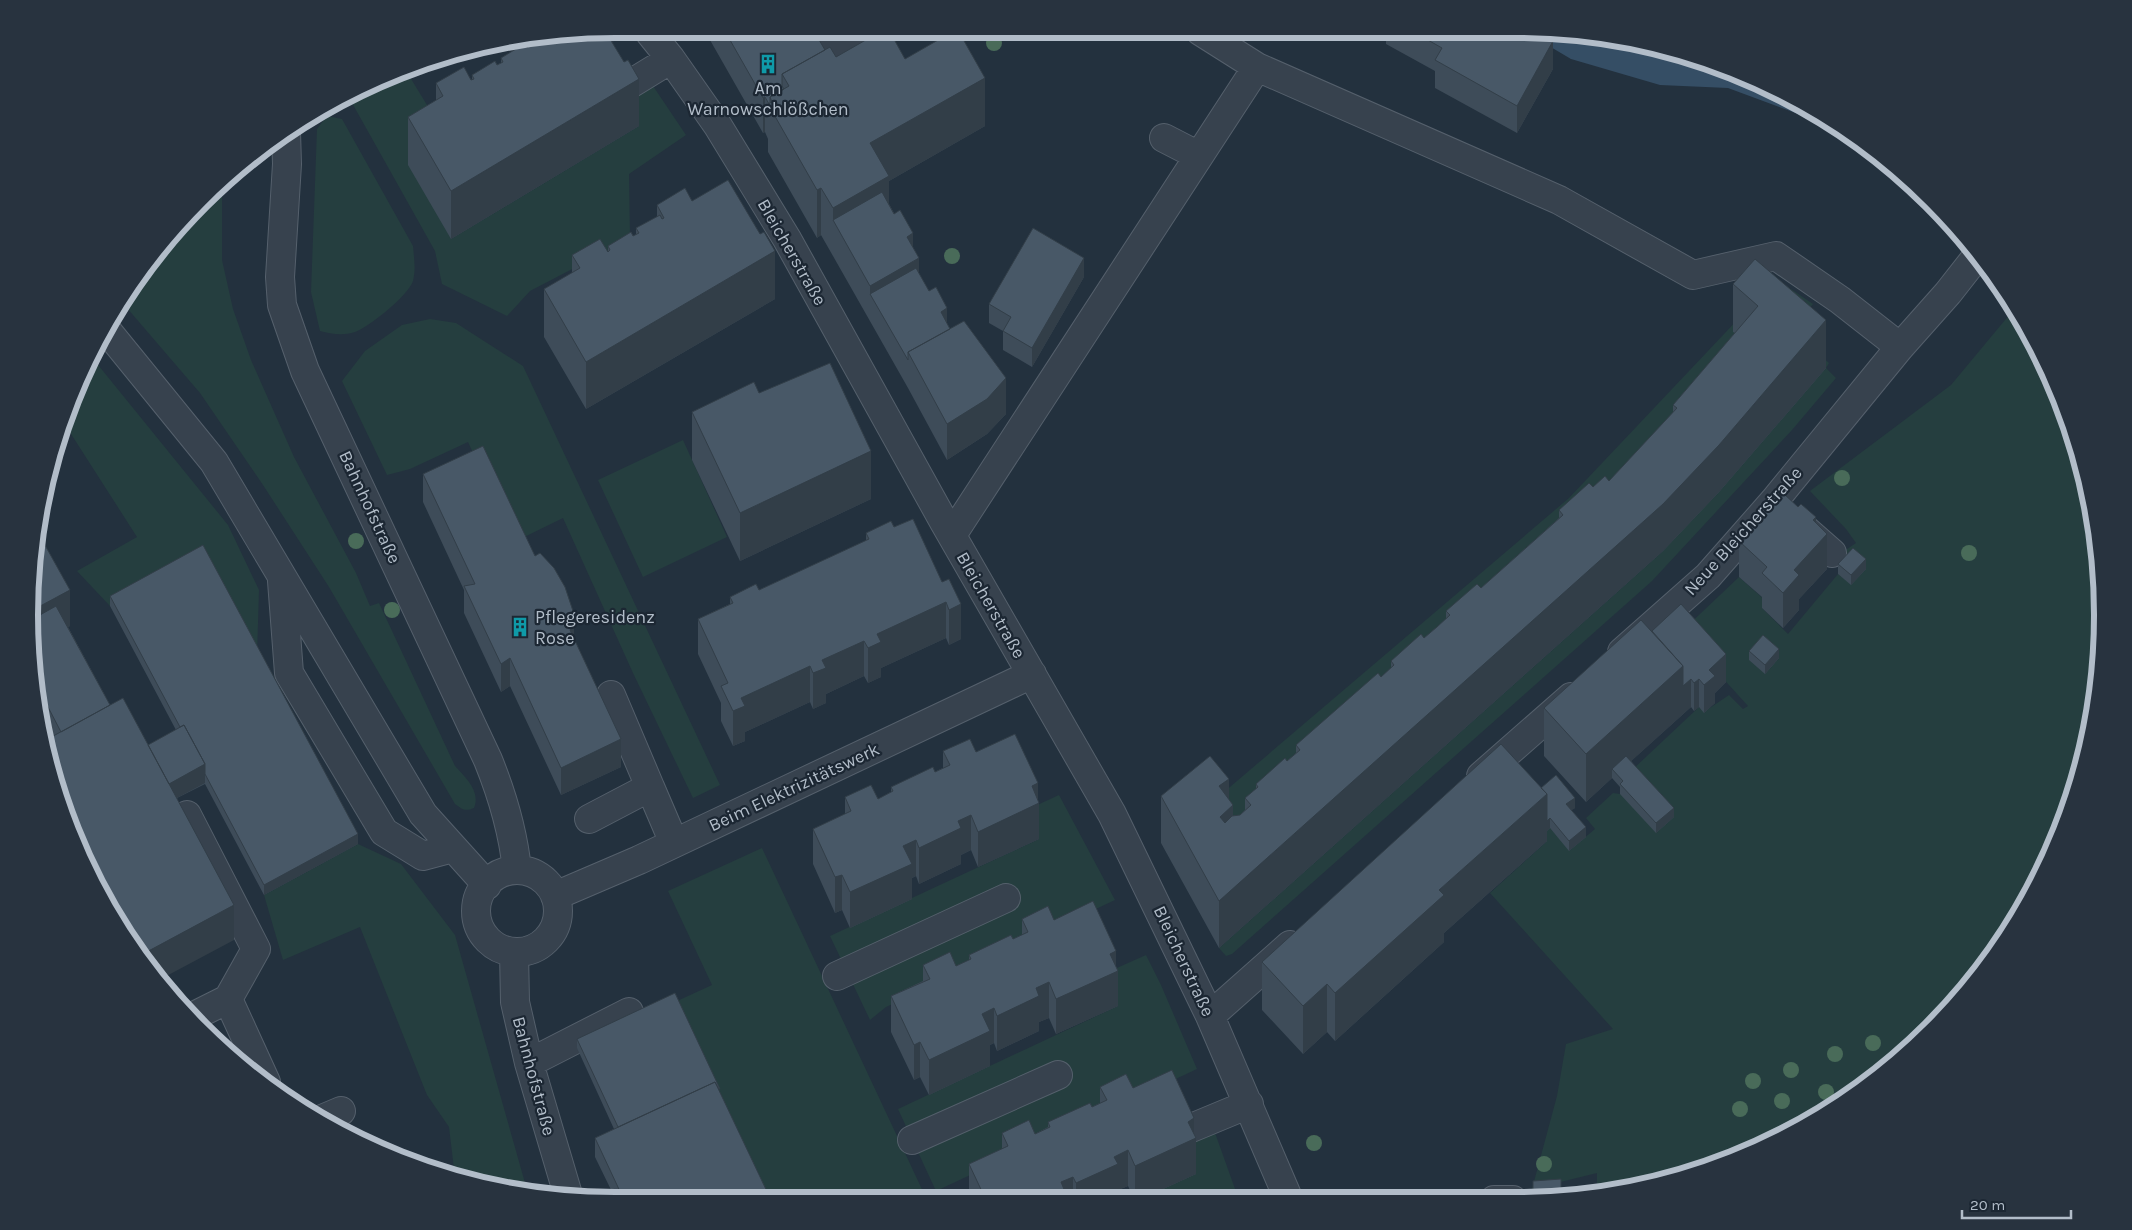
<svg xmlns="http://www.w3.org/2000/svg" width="2132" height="1230" font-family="Karla,sans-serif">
	<rect width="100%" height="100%" fill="#23313e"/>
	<path fill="#253e3f" d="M405,69L441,128L451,239L639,126L623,101L651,83L686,135L629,174L630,239L530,291L507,316L442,284L435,251L347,94Z
		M327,116L342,119L413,246C414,258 416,269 413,281C408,296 369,327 355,332C343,336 331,334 320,331L311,292L317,129Z
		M222,182V260L233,309L251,360L294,457L356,573L370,606L379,603L455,766C465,777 481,791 474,808C465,812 462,809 455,804L329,587L263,485L200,393L121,301L128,289L200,201Z
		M1776,279L1813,304L1792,330L1829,363L1826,368L1836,378L1792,430L1652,581L1232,954L1226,956L1219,948L1663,551L1825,367L1758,353L1256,831L1210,804L1569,498Z
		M2015,308L2059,390L2092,500L2103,615L2092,729L2059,839L2005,940L1931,1030L1810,1123L1705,1170L1597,1192V1173L1532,1189L1557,1096L1566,1044L1613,1029L1490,893L1546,842L1542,835L1550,828L1570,850L1595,829L1586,818L1613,793L1620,794L1631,771L1699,707L1704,712L1729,695L1743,709L1748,706L1681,632L1739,577L1767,602L1762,608L1788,634L1838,574L1851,584L1853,557L1844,551L1856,543L1846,529L1810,491L1951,385Z
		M430,319L456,323L523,366L720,785L693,798L633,673L563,518L514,542L468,442L410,469L387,475L342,381L365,351L402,325Z
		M90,355L228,525L259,590L257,656L203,555L110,606L77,571L137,537L64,423Z
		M683,440L727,537L643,577L598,480Z
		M1059,795L1115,900L886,1007L870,1020L830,936L1039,839L1033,807Z
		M358,844L401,864L455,935L527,1190L458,1176L454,1169L449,1127L427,1095L360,927L283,960L264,895Z
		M762,848L927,1200H762L675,1002L712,985L668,891Z
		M1146,955L1161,985L1197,1069L936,1191L898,1109L1118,1006L1110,971Z
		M1214,1130L1239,1200H1139L1189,1141Z"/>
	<path fill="#354e65" d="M1522,30H1556L1705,60L1847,132L1728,88L1660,85L1571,59Z"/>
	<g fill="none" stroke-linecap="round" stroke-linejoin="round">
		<defs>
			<path id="minor" d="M1200,31L1257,67L1559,200L1693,275L1776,256L1840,300L1900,347
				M650,33L671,59L718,126L787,239L944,522L1112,814L1210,1016L1289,1200
				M821,33L832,54L868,33
				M614,94L671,59
				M286,132L287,164L280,277L282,305L305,371L488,760C503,797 513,831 517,870
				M1164,138L1199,156
				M105,328L214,462L423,814L487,885
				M1799,524L1832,553
				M952,535L1257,67
				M282,581L289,673L384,832L423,856L453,848
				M1622,652L1708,576L1774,501L1900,347L1948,293L1977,256
				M1481,776L1571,697
				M650,787L674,843
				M187,815L256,949L228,999
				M589,819L650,787L611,695
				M476 911a41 41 0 1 1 82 0a41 41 0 1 1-82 0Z
				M555,896L639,860L1032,674
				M514,952L515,1002L529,1063L569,1198
				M837,976L1006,898
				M228,999L266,1082
				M1210,1016L1290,945
				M192,1017L228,999
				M529,1063L629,1012
				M322,1119L341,1111
				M1184,1131L1249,1104
				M912,1140L1058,1075
				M1494,1200H1513"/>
		</defs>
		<use href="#minor" stroke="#55606c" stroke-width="30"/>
		<use href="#minor" stroke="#37424e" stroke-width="28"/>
	</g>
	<g fill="#496b59">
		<circle cx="994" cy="43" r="8"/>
		<circle cx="952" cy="256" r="8"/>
		<circle cx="1842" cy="478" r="8"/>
		<circle cx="356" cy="541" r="8"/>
		<circle cx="1969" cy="553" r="8"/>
		<circle cx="392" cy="610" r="8"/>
		<circle cx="1873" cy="1043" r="8"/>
		<circle cx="1835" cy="1054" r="8"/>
		<circle cx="1791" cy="1070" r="8"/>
		<circle cx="1753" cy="1081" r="8"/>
		<circle cx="1826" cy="1092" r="8"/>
		<circle cx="1782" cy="1101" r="8"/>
		<circle cx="1740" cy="1109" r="8"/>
		<circle cx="1314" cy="1143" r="8"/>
		<circle cx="1544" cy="1164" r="8"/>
	</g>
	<path fill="#3e4c59" d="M1533,30L1553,69L1517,133L1435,88V71L1386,44V31Z
		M706,33H815L825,50L836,57L905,59L985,126L889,181V204L913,248L919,274L947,324L1006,414L987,434L947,460L908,388L833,256L821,235L817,238L768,152V139L765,132L763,133Z
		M538,34L639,126L451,239L408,165V117L436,101V83L471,80H472V75L501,63V58L521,46V38Z
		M692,201L775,299L586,409L544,337V289L572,273V255L608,252V246L633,236L636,235V228L657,217V205Z
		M1755,259L1826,368L1719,492L1663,551L1219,948L1161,843V796L1229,800L1233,816L1240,815L1245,810V798L1256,789V784L1287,761L1296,753V745L1381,677L1391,668V661L1424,638L1446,619V611L1481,588L1559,518V510L1593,487L1609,481L1673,413V405L1735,333L1733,332V284Z
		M1084,277L1032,367L1003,350V331L989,323V304Z
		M759,393L871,499L740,561L692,460V412Z
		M423,474L535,556L574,640L621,767L561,795L510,686L501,692L464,613V590L423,502Z
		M913,519L961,639L949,645L946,638L881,668V677L868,683L864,676L826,694V703L813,709L810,702L745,732V741L733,746L721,721V703L698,654V619L730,604V597L759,590L866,541V533L894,527Z
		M1816,523L1827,569L1799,599V610L1783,628L1762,608V597L1739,577V541Z
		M34,539L70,626L68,627L110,705L148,745L176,730L110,606V596L358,844L264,895L205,784L177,798L234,940L50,738L38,717L30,653Z
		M1838,564L1866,569L1851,585L1838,574Z
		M1652,631L1726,682L1715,693V703L1704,713L1699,707L1694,711L1691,707L1631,761L1674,817L1656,833L1620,794V787L1612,778L1586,802L1544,756V708Z
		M1749,651L1779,658L1765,674L1749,660Z
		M943,751L976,752L1038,801L1039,839L978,867L971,850L961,855V864L919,884L916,876L912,878V899L850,928L842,910L835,913L813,864V829L845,814V797L878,799L891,792V787L935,772L943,768Z
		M1541,788L1575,808L1571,810L1586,837L1569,851L1550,828L1547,831V841L1444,933V942L1335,1041L1327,1032L1303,1054L1262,1010V962Z
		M1022,919L1054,920L1116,968L1118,1006L1056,1034L1049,1018L1039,1022V1031L997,1051L994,1043L990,1045V1066L929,1095L920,1077L914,1080L891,1032V996L923,981V965L956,966L969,960V955L1013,939L1022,935Z
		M577,1039L720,1093L771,1200H616L595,1157V1138L614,1129L577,1048Z
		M1100,1087L1133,1088L1194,1135L1196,1174L1139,1200H1135L1128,1186L1118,1190V1199L1116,1200H969V1164L1002,1149V1133L1035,1134L1048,1127V1122L1092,1107L1100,1103Z"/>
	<path fill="#323e48" d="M1553,41V69L1517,133V106Z
		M985,78V126L889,181V223L833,220V208L870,143Z
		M639,79V126L451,239V191Z
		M765,97V132L763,133V98Z
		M821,188V235L817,238V190Z
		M913,233V262L919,258V294H870V286L907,237Z
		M775,251V299L586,409V362Z
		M1084,258V277L1032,367V348Z
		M947,308V335L941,312Z
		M1826,320V368L1719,492L1663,551L1219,948V901Z
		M1006,378V414L987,434L947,460V424Z
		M871,451V499L740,561V513Z
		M1816,517V546L1827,534V569L1799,599V610L1783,628V593L1794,570L1813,520Z
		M1866,559V569L1851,585V575Z
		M70,590V626L30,647L31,611Z
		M946,602V638L881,668V677L868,683V648L877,634Z
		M961,604V639L949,645V610Z
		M574,628V656L570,630Z
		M864,641V676L826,694V703L813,709V673L822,660Z
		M1779,649V658L1765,674V665Z
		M1726,654V682L1715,693V703L1704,713V685L1709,670Z
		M510,658V686L501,692V664Z
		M810,666V702L745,732V741L733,746V711L741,698Z
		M1683,666L1691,679V707L1617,774L1612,769V778L1586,802V754Z
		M1699,679V707L1694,711V683Z
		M621,739V767L561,795V768Z
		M205,764V783L162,806V787Z
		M1229,779V808L1233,805V852L1220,833L1219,786Z
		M1038,783V804L1039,803V839L978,867V832L1032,786Z
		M1547,794L1550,818V828L1547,831V841L1444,933V942L1335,1041V993L1439,890Z
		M1575,798V808L1566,814V804Z
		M1674,808V817L1656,833V823Z
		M971,815V850L961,855V864L919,884V848L958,821Z
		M1586,827V837L1569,851V841Z
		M358,834V844L264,895V885Z
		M916,840V876L912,878V899L850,928V892L903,846Z
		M842,875V910L835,913V877Z
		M234,905V940L159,980L141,955Z
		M1116,951V972L1118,971V1006L1056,1034V999L1110,954Z
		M1049,982V1018L1039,1022V1031L997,1051V1016L1036,988Z
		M1327,984V1032L1303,1054V1006Z
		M994,1008V1043L990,1045V1066L929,1095V1060L982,1014Z
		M920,1042V1077L914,1080V1045Z
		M1194,1118V1139L1196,1138V1174L1139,1200H1135V1166L1188,1122Z
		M1128,1150V1186L1118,1190V1199L1116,1200H1076V1183L1114,1157Z
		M1073,1177V1200H1061V1182Z"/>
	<path fill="#485867" stroke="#323e48" d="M1533,30L1553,41L1517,106L1435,60L1442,48L1412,31Z
		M890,32L905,59L952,32H959L985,78L870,143L889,176L833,208L821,188L817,190L768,104L772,102L770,97L789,86L782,74L830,47L836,57L878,33Z
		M726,33H815L825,50L782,74V86L784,89L770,97V103L769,104L765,97L763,98Z
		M538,34H607L624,62L628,60L639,79L451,191L408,117L443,96L436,83L464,67L471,80L474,79L472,75L495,61L497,65L503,62L501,58L524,44L527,48L529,46L524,37Z
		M728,180L760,234L764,232L775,251L586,362L544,289L580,268L572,255L600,239L608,252L610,250L608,246L631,232L633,236L639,233L636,228L660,215L662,219L664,218L657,205L685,188L692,201Z
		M882,192L894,214L900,210L913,233L907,237L919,258L870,286L833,220Z
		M1033,228L1084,258L1032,348L1003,331L1011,317L989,304Z
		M1755,259L1826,320L1719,445L1663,504L1219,901L1161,796L1210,756L1229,779L1219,786L1233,805L1220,817L1225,823L1232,816L1240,815L1251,805L1245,798L1258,787L1256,784L1285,758L1287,761L1300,750L1296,745L1378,673L1381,677L1394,665L1391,661L1421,634L1424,638L1437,627L1450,615L1446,611L1477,584L1481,588L1563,515L1559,510L1589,483L1593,487L1605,476L1609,481L1677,408L1673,405L1758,306L1733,284Z
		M916,268L929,291L936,287L947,308L941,312L950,329L908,352V360L870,294Z
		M964,321L1006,378L987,399L947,424L908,352Z
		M830,363L871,451L740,513L692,412L754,382L759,393Z
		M483,446L535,556L540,553L554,568L565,587L573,611L574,628L570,630L621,739L561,768L510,658L501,664L464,586L475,584L423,474Z
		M1783,493L1798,507L1801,504L1816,517L1813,520L1827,534L1794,570L1799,575L1783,593L1762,573L1767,567L1739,541Z
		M913,519L942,582L949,579L961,604L949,610L946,602L877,634L881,642L868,648L864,641L822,660L826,668L813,673L810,666L741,698L745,706L733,711L721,686L728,683L698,619L733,603L730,597L756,584L759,590L869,539L866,533L891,521L894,527Z
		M36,529L70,590L31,611L34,539Z
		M203,545L358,834L264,885L205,774V764L184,725L180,727L110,596Z
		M1853,548L1866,559L1851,575L1838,564Z
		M1681,604L1726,654L1709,670L1715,676L1704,685L1699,679L1694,683L1691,679L1683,686V666L1652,631Z
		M56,606L110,705L61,732L34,680L30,653L31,620Z
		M1641,620L1683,666L1586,754L1544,708Z
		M1763,635L1779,649L1765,665L1749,651Z
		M123,698L234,905L141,955L107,908L73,839L44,741Z
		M184,725L205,764L169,784L148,745Z
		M1015,734L1038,783L1032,786L1039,803L978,832L971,815L958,821L961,828L919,848L916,840L903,846L912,864L850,892L842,875L835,877L813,829L851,811L845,797L871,785L878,799L893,791L891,787L933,767L935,772L950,765L943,751L970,739L976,752Z
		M1501,744L1547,794L1439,890L1444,895L1335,993L1327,984L1303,1006L1262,962Z
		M1626,756L1674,808L1656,823L1620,784L1623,781L1612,769Z
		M1556,775L1575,798L1566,804L1586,827L1569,841L1550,818L1547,821V794L1541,788Z
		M1093,901L1116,951L1110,954L1118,971L1056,999L1049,982L1036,988L1039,996L997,1016L994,1008L982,1014L990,1031L929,1060L920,1042L914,1045L891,996L930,979L923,965L950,952L956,966L971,959L969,955L1011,935L1013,939L1028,932L1022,919L1048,906L1054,920Z
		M675,993L720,1089H719L715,1082L618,1127L577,1039Z
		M1172,1070L1194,1118L1188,1122L1196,1138L1135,1166L1128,1150L1114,1157L1118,1164L1076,1183L1073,1177L1061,1182L1068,1199L1066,1200H986L969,1164L1008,1146L1002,1133L1029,1120L1035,1134L1050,1127L1048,1122L1090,1103L1092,1107L1107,1100L1100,1087L1126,1074L1133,1088Z
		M715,1082L771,1200H624L595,1138Z
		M1561,1179V1199L1556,1200H1533V1181Z
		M1500,1192V1200H1383V1195Z"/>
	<defs>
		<symbol id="building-bare" viewBox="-9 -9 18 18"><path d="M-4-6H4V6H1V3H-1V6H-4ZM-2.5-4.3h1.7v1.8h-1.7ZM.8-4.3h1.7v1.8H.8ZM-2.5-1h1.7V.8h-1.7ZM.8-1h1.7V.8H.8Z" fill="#0f9aa8" stroke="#1c2733" stroke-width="2.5" paint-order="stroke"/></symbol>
	</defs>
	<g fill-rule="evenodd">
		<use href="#building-bare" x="754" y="50" width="28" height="28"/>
		<use href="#building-bare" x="506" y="613" width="28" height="28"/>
	</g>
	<g text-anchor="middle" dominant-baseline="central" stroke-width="4.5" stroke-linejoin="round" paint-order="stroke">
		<g font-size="18" fill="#b2bdc9" stroke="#1c2733">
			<text x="768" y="88">Am<tspan x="768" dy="21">Warnowschlößchen</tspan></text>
			<text x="535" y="617" text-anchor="start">Pflegeresidenz<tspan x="535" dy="21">Rose</tspan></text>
		</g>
		<g font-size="18" fill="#b2bdc9" stroke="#1c2733">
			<text transform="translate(792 252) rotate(60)">Bleicherstraße</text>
			<text transform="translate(370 507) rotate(65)">Bahnhofstraße</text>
			<text transform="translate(1743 531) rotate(-48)">Neue Bleicherstraße</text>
			<text transform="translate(991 605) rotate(60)">Bleicherstraße</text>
			<text transform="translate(794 787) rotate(-25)">Beim Elektrizitätswerk</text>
			<text transform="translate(1184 961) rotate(65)">Bleicherstraße</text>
			<text transform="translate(534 1076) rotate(75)">Bahnhofstraße</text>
		</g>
	</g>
	<path d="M0 0H2132V1230H0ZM615 38H1517A577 577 0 0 1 2094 615V615A577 577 0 0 1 1517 1192H615A577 577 0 0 1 38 615V615A577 577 0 0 1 615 38Z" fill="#28333f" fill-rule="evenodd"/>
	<path fill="none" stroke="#b2bdc9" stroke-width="6" d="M615 38H1517A577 577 0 0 1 2094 615V615A577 577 0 0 1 1517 1192H615A577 577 0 0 1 38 615V615A577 577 0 0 1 615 38Z"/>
	<path d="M1962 1210v8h109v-8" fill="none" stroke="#b2bdc9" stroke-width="2.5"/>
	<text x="1970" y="1210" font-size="15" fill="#b2bdc9" stroke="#1c2733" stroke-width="4" paint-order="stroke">20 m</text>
</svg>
